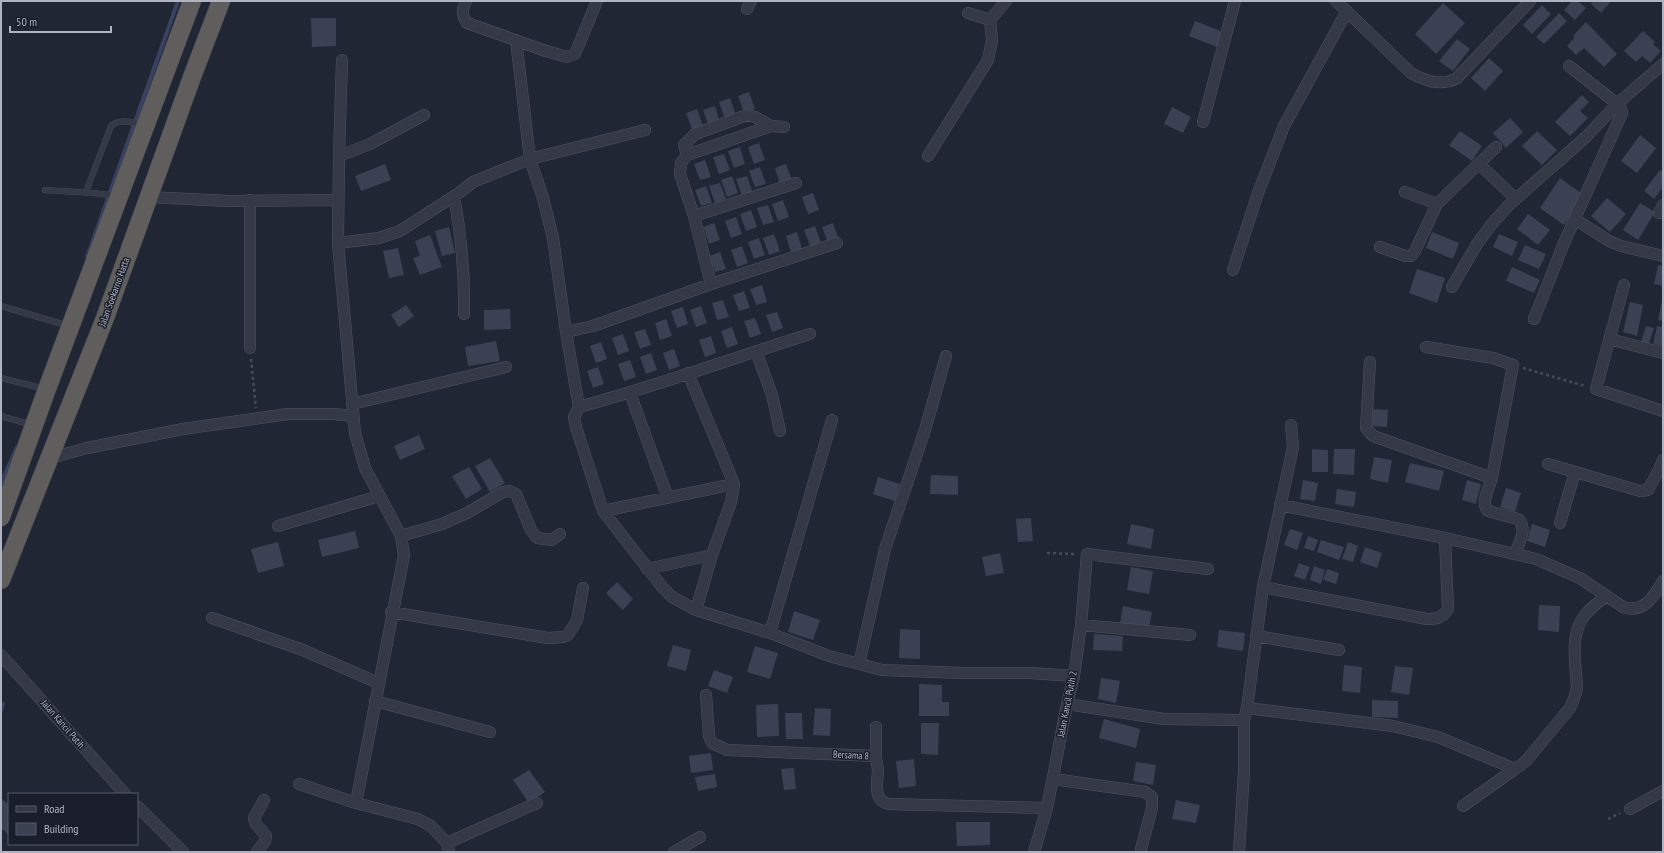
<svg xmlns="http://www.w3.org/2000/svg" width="1664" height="853" font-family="'PT Sans Narrow',sans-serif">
	<rect width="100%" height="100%" fill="#212635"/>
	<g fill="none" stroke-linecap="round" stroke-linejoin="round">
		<path stroke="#38415d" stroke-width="4" d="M87,257L178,1
			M1,483L17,447
			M1,710L3,704"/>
	</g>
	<path fill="#3b4152" d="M1572,1H1578L1586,8L1575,20L1564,10Z
		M1593,1H1611L1601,13L1591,4Z
		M1443,3L1465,23L1436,54L1415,34Z
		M1542,5L1551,14L1532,34L1523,25Z
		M1559,13L1567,21L1544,44L1536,37Z
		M311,18H336V46L312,47Z
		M1195,21L1223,32L1217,47L1189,36Z
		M1586,22L1617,54L1604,67L1584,48L1576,55L1567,46L1575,37L1573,36Z
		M1643,31L1655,42L1653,44L1661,51L1650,63L1642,56L1636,62L1624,51Z
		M1457,39L1470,49L1453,71L1439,61Z
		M1489,58L1503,71L1485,91L1471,78Z
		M749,92L755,109L744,112L738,96Z
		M1582,95L1589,102L1580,111L1588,118L1570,136L1555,122Z
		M730,98L736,115L725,119L719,102Z
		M715,106L720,123L709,127L703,110Z
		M1172,107L1191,117L1183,133L1164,124Z
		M697,109L703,126L692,129L686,113Z
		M1510,118L1523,132L1506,148L1493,133Z
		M1460,131L1482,146L1472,161L1449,145Z
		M1537,131L1557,150L1542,165L1522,146Z
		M1640,135L1656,148L1637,173L1621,161Z
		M759,143L765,160L754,164L748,147Z
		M740,147L745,164L734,168L728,151Z
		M724,154L730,170L719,174L713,157Z
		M705,160L711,177L700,180L694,164Z
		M385,164L391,180L361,191L355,176Z
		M786,164L792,180L780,184L775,168Z
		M760,167L766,184L755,187L749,171Z
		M1660,170L1663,172V187L1654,199L1644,191Z
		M732,176L738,193L727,197L721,180Z
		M747,176L753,193L742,196L736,179Z
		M1560,178L1585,196L1564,225L1540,208Z
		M720,183L726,199L715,203L709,186Z
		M706,186L712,203L701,206L695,190Z
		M813,193L819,210L808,214L802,197Z
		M1607,198L1626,214L1610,232L1591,216Z
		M783,200L789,217L778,221L772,204Z
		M1640,203L1655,212L1638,240L1623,230Z
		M768,205L774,222L763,225L757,208Z
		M751,210L757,227L746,231L740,214Z
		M1528,214L1550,230L1538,245L1517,229Z
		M736,217L742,234L731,238L725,221Z
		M714,223L720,240L709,244L703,227Z
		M833,223L839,240L828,243L822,227Z
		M815,226L821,243L810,246L804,230Z
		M449,227L455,253L442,256L435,231Z
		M797,232L802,249L791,252L786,236Z
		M1432,232L1459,243L1453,259L1426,248Z
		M774,234L780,251L769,255L763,238Z
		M1499,234L1518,242L1512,256L1493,247Z
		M430,235L442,267L420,275L413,258L420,256L415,241Z
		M759,238L765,255L754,259L748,242Z
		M1525,245L1546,254L1539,269L1518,260Z
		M742,246L748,263L737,267L731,250Z
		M398,248L404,275L389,278L383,251Z
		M720,252L726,269L715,272L709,256Z
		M1658,265L1663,266V286L1654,284Z
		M1512,267L1540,280L1534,293L1506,281Z
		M1417,269L1445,278L1437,303L1409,293Z
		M762,285L767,302L756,305L750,289Z
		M744,291L750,308L739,311L733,295Z
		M723,300L729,317L717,320L712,303Z
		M1662,300H1663V321L1658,320Z
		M1630,302L1643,305L1637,336L1623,332Z
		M406,305L414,316L399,327L391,315Z
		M701,306L707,323L696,327L690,310Z
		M683,307L688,324L677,328L671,311Z
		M510,309L511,329L484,330V310Z
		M777,312L783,328L772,332L766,315Z
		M755,318L761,334L750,338L744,321Z
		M666,319L672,336L660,340L655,323Z
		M1646,326L1654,328L1649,344L1641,342Z
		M1657,326L1663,327V346L1653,344Z
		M732,327L738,344L727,348L721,331Z
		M645,329L651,345L640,349L634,332Z
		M623,334L629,351L618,355L612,338Z
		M711,336L716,353L705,357L699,340Z
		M496,341L500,361L468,366L465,347Z
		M601,342L607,359L596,363L590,346Z
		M674,349L680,366L669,370L663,353Z
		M651,353L657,370L646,374L640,357Z
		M630,360L636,377L624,381L618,364Z
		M598,367L604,384L593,388L587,371Z
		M1373,409L1388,410L1387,427L1372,426Z
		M419,435L425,449L400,460L394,446Z
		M1312,449L1328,450V472H1312Z
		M1334,449H1355L1354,475L1333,474Z
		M1374,457L1392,460L1388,483L1370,479Z
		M490,458L505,483L490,492L475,466Z
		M1410,463L1444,471L1439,491L1405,482Z
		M469,467L482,489L466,499L452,476Z
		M931,475L958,476V495L930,494Z
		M878,477L900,484L895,501L873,494Z
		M1303,480L1318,483L1315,501L1300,499Z
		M1467,480L1481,484L1476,504L1462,500Z
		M1506,488L1521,493L1515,512L1500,507Z
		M1337,489L1356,492L1354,507L1335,504Z
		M1031,518L1033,541L1018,542L1016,519Z
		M1131,524L1154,529L1151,549L1127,544Z
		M1532,524L1550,530L1545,547L1527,541Z
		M1290,529L1303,533L1297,550L1284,545Z
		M355,531L359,548L322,557L318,540Z
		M1308,536L1318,540L1314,551L1304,548Z
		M1321,540L1344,547L1339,560L1317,552Z
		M278,542L284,566L258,573L251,549Z
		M1348,542L1358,546L1353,562L1342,559Z
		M1365,547L1382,553L1377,568L1360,562Z
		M1000,553L1004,573L986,576L982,557Z
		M1299,563L1310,567L1305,580L1294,576Z
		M1314,566L1325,570L1321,584L1310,580Z
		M1131,567L1153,571L1149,594L1127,590Z
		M1327,569L1339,573L1336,584L1323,580Z
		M617,582L633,599L623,610L606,593Z
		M1539,605L1560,606L1559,632L1538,630Z
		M1123,606L1152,612L1149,628L1120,623Z
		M794,611L820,620L813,640L788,632Z
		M900,629L920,630V659L899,658Z
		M1219,630L1245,633L1243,651L1217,647Z
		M1094,634L1123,636L1122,651L1093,650Z
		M673,645L691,650L686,671L667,666Z
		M755,646L778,653L770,679L747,672Z
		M1344,665L1362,667L1360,693L1342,691Z
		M1395,666L1413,668L1409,695L1391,692Z
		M714,670L733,677L727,693L708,686Z
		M1101,678L1120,681L1116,703L1098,699Z
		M919,684L942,685V702H949V716H919Z
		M1372,700L1398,701V718L1372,717Z
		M778,704L779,736L757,737L756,705Z
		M815,708L831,709L830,736L813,735Z
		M785,713H802L803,739H786Z
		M1104,719L1140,729L1136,748L1099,738Z
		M921,723H939L938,755L921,754Z
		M711,753L713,770L691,773L689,756Z
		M914,759L916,786L899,788L896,761Z
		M1136,762L1156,765L1153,785L1133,781Z
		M794,768L796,789L784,790L781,769Z
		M529,770L545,792L529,803L513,780Z
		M715,774L717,787L698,791L695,777Z
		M1,798L9,805V835L1,828Z
		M1176,800L1200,805L1196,823L1172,819Z
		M956,822H990V845L957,846Z"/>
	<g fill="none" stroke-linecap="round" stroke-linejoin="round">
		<defs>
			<path id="service" d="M45,190L93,193L117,196
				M86,192L111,126C120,118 132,123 143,124
				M1,306L69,326
				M1,378L45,389
				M1,416L32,425"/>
			<path id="minor" d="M466,1C462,10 461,14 467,23L546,51L567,57L575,54L597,1
				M1336,1L1411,73C1426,81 1439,86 1456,79L1530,1
				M747,9L751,1
				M968,13L990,20
				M516,40L530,159L543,198L553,238L566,332
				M1203,122L1235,1
				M687,155L684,145L695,134L747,115L755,117L771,126L784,127
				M339,156L342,60
				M928,156L988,60L992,40L990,20L1006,1
				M1479,164L1516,199
				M1405,192L1437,204
				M454,196C461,235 465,275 464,314
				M148,197L229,201L338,200
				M250,200V348
				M1659,213L1663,205
				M694,216L796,183
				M1575,219L1609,241L1621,246L1663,256
				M338,243L379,238L400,231L459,193L473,182L530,159L645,130
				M837,243L711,284L593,326L566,332L579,407L574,417L576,427L603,511L663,588L672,597L696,610L770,633L829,656L882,670L963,673H1030L1074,676
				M1380,247L1405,256H1411L1415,251L1437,204L1496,147
				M1233,270L1258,193L1284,126L1347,11
				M711,284L694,216L680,174L681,163L687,155L771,126
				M1624,285L1596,389L1663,411
				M1452,287L1477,244L1491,225L1508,206L1586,137L1617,104L1663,64
				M1534,319L1564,243L1622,113L1620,106L1569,66
				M1609,339L1663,353
				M1426,347L1493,358L1513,365L1492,478
				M756,351L772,395L780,431
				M1370,362L1366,428L1373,436L1492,478C1489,488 1480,503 1488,511L1518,519C1528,528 1519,543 1515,554
				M688,373L734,484L731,502L712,555L696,610
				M630,393L668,498
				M352,404L506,367
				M579,407C657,386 733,358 810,334
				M50,458L87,448L183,429L288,414H334L353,416
				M1548,464L1640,491L1648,490L1659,470L1663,460
				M1280,505L1445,538L1536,559L1580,578L1623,607C1643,614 1654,597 1663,581
				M603,511L734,484
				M1560,523L1575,472
				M278,526L379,496
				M401,536L442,524L467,513L503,492L510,491L516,494L531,530L537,538L552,540L560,534
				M647,569L712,555
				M1263,587L1427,619C1437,619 1442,618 1448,609L1445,538
				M391,612L548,638L563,637L568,635L577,620L583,588
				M212,618L303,650L378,683
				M1081,625L1190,635
				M770,633L832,420
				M1256,636L1339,650
				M1,655L125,794
				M859,664L885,549L925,430L946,356
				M706,695L709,736L712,743L727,750L876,756C876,760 877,765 878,769C878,782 872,799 888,804L1047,808
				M375,701L490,732
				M1067,704L1164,719L1244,720L1247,708L1393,726L1438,737L1515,769L1526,761L1570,708L1575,696L1577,688C1576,665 1569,634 1585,615C1590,608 1599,602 1606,596
				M1247,708L1263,587L1293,447L1291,425
				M876,756V727
				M1053,779L1145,792L1152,797V808L1141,849V852
				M299,784L356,803L418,819L431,826L447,843L449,852
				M356,803L404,555L401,536L365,468L355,433L338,243L339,156L370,144L424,115
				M137,806L183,852
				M1463,806L1515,769
				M1630,809L1663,791
				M447,843L537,803
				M257,852L265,841L266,836L256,824L254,818L264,800
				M674,852L700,837
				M1034,852L1047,808L1067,704L1074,676L1081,625L1087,554L1208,569
				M1239,852L1244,771V720"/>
			<path id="trunk" d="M1,517L47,389L192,1
				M1,580L105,318L192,77L221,1"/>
		</defs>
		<use href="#service" stroke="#4f5360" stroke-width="6"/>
		<use href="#minor" stroke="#4f5360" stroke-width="12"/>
		<use href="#trunk" stroke="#3c404d" stroke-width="19"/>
		<path stroke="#414e53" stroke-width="2.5" stroke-dasharray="3 3" stroke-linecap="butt" d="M251,359L256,408
			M1523,368L1585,386
			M1047,553L1076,554
			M1608,819L1620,813"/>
		<use href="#service" stroke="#353946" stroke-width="5.5"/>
		<use href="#minor" stroke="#353946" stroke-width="11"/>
		<use href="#trunk" stroke="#5f5e5c" stroke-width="18"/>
	</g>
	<g text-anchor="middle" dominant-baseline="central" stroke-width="3" stroke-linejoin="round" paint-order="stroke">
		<g font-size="10" fill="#afb3c2" stroke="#1a1e2a">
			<text transform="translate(114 292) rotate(-70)">Jalan Soekarno Hatta</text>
			<text transform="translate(1067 704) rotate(-79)">Jalan Kancil Putih 2</text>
			<text transform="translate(63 724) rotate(49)">Jalan Kancil Putih</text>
			<text transform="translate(851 755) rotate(3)">Bersama 8</text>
		</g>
	</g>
	<rect width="1664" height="853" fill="none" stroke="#afb3c2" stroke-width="4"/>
	<rect x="8" y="793" width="130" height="52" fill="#1a1e2a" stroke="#565a67"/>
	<rect x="16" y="806" width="20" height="6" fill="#353946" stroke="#565a67"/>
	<text x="44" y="813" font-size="12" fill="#afb3c2">Road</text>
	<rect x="16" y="823" width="20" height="12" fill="#3b4152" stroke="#565a67"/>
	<text x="44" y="833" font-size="12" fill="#afb3c2">Building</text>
	<path d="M10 26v6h101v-6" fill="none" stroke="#afb3c2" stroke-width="2"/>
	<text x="16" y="26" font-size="12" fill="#afb3c2" stroke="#1a1e2a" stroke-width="3" paint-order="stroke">50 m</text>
</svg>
